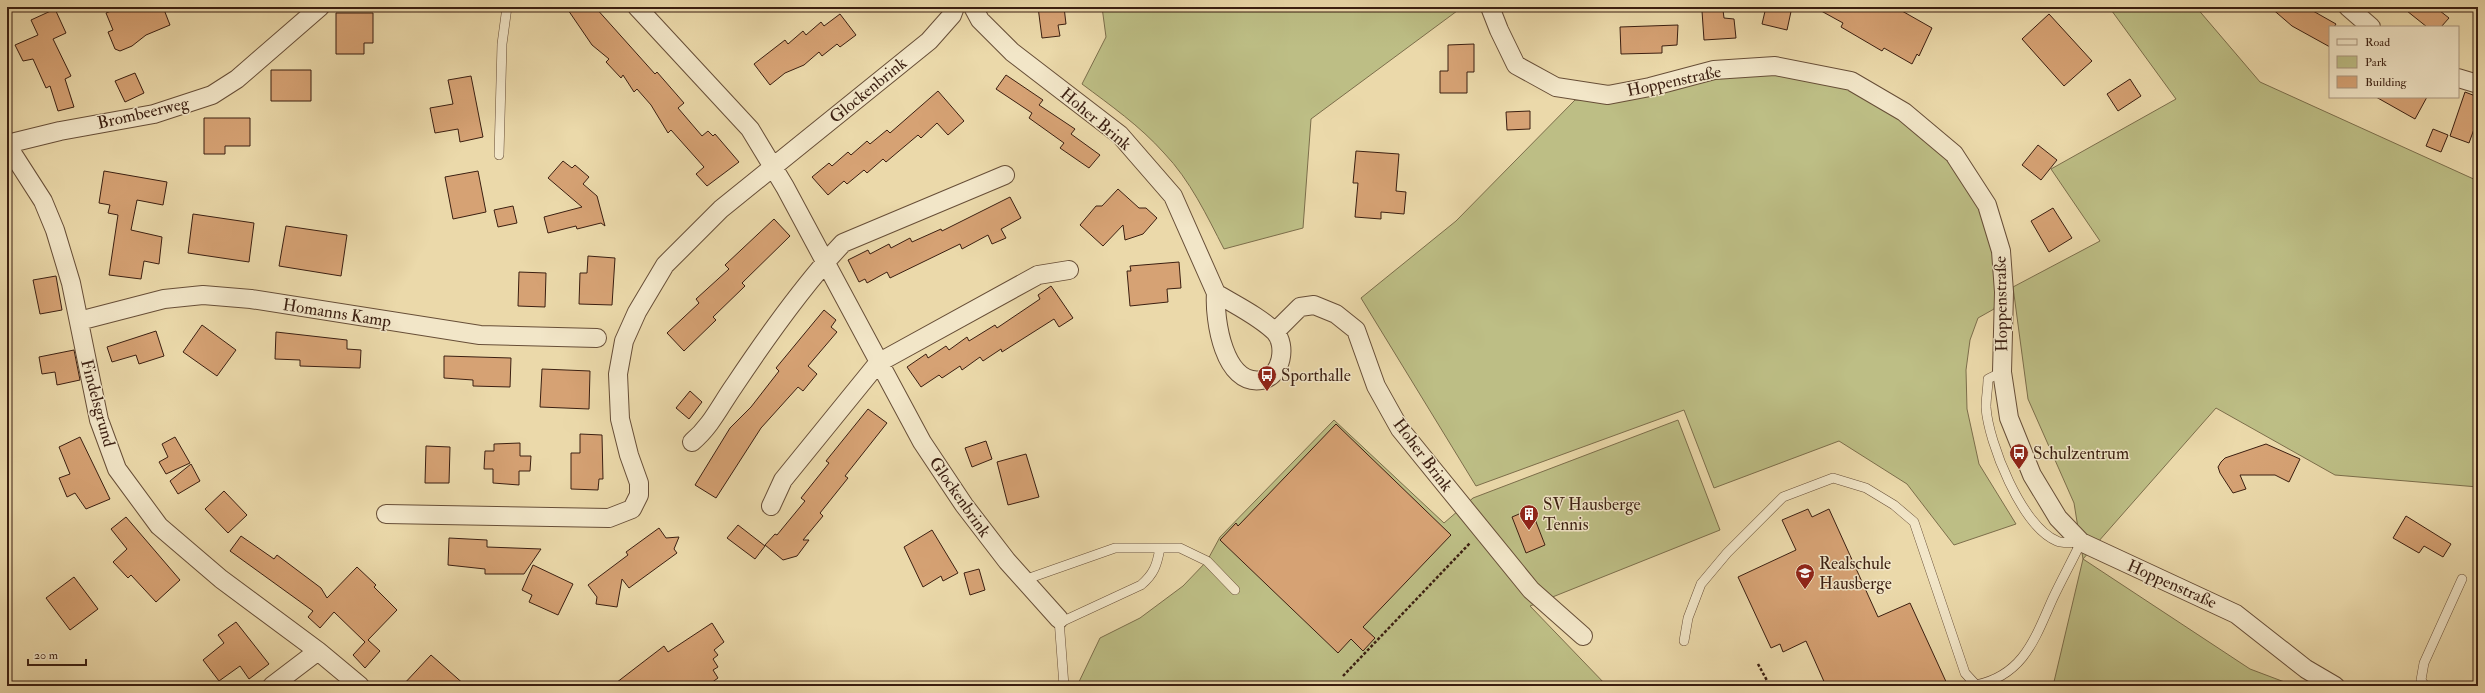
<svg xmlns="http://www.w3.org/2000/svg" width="2485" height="693" font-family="'IM FELL Double Pica',serif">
	<rect width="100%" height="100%" fill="#ebd9aa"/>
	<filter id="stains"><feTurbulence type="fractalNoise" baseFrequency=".005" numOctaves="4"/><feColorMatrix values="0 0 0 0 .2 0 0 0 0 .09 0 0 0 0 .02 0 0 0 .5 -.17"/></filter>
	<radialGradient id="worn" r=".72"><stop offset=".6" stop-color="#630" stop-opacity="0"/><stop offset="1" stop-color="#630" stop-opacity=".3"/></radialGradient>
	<path fill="#bdbe85" stroke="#7c6e4b" d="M1102,7H1453L1457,11L1311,119L1303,228L1224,249C1207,216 1190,180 1164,153C1140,126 1110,105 1082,84L1106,37Z
		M2109,7H2196L2260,82L2478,181V487L2335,475L2216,408L2083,559L2250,669L2295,686H2053L2083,559L2074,503L2028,399L2013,287L2100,241L2051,169L2176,99Z
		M1777,71L1845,84L1900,118L1949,155L1983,207L1994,255L1998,290L1994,309L1978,318L1970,340L1966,370L1967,409L1979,464L2016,524L1954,545L1907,484L1839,441L1714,488L1684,410L1476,486L1361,298L1456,221L1575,100H1610L1715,75Z
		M1334,420L1444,523L1473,498L1678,420L1720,530L1530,606L1607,686H1077L1100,638L1140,618L1183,586L1207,561L1220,537Z"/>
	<path fill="#d6a274" stroke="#3b1f11" d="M121,7H163L170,25L146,35L132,46L120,51L115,49L108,32L113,30L106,13Z
		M566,7H595L655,74L657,72L684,103L678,108L702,136L708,131L713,136L715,134L739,162L707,186L696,174L704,167L671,130L668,133L651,105L637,89L634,92L623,75L621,78L606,62L609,59L592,45Z
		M1038,7H1064L1066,24L1058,25L1060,36L1042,38Z
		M1766,7H1792L1787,30L1762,24Z
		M1814,7H1895L1932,28L1919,56L1917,54L1912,64L1884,48L1882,51L1841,27L1843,23Z
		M2270,7H2306L2336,24L2334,27H2330V47L2292,26Z
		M2402,7H2435L2449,18L2441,27H2427Z
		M55,9L66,33L53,39L71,76L65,79L74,107L58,111L50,86L46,88L33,59L23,61L15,45L38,35L31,20Z
		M1723,10L1724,18L1734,19L1736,38L1704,40L1702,11Z
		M336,13H373V43H364V54H336Z
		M840,14L856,35L840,47L837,44L822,56L819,52L804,65L785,73L770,85L754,64L785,40L788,44L803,31L806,35L821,22L824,26Z
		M2049,14L2092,61L2064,86L2022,39Z
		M1678,25L1677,45L1662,46V53L1621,54L1620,27Z
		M1474,44V72H1467V93H1440V71H1448V45Z
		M271,70H311V101H271Z
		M135,73L144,93L125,102L115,81Z
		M1006,75L1043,100L1039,105L1075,129L1071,134L1100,155L1089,168L1060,148L1064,143L1029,118L1032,113L996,89Z
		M471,76L483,137L460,142L458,129L435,133L430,108L453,104L448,80Z
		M2130,79L2141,96L2118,111L2107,94Z
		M938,91L964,121L948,135L937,123L921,138L918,135L886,162L883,159L867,173L864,170L847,184L844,181L828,195L812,177L829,163L832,166L848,152L851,155L867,141L870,144L887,130L890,133Z
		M2465,92L2478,97V118L2469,143L2450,136Z
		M2376,97H2427L2415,119Z
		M1530,111V129L1507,130L1506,112Z
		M204,118H250V146H225V154H204Z
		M2433,129L2448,135L2441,152L2426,146Z
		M2038,145L2057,160L2041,180L2022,165Z
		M1356,151L1399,154L1396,191L1406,192L1404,214L1381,212V219L1355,217L1358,183H1353Z
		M563,161L572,168L575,165L589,177L583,184L597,196L605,226L601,223L577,229L576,226L548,233L544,217L582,207L548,178Z
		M104,171L167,182L163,205L137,200L131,230L162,237L159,264L144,261L141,279L109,275L118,215L108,213L110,205L99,203Z
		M478,171L486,212L453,219L445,177Z
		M1118,189L1139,208H1146L1157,218L1143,234L1125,240L1123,225L1103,246L1080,225L1096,206H1102Z
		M1010,197L1021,218L1001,229L1006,238L992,244L988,235L962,249L960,244L890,278L887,272L867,283L865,279L859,282L848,260L868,250L870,254L889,244L891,248L910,238L912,242L941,229L942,231Z
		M513,206L517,223L498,227L494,210Z
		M2053,208L2072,238L2049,252L2031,221Z
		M193,214L254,223L249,262L188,253Z
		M774,219L790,236L742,283L745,286L713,317L716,320L684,351L667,333L699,303L696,299L729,269L725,265Z
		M286,226L347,235L341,276L279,266Z
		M588,256L615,258L612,305L579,304L580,273H587Z
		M1179,262L1181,288L1167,289L1168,302L1130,306L1127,271H1131L1130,266Z
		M519,272L546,273L545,307L518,306Z
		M56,276L62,310L40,314L33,280Z
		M1051,286L1073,318L1059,327L1054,319L1002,352L1001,349L983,361L980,357L962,370L960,366L942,378L939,375L921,387L907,367L926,354L928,358L946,346L949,350L967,337L969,341L995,325L997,328L1040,299L1038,295Z
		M824,310L836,320L831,327L837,332L808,366L817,374L803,391L798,387L761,428L716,498L695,485L730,428L751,407L779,371L776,368Z
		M202,325L236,350L217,376L183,352Z
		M156,331L164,356L139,364L136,355L112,362L107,347Z
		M276,332L347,340V349L361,350L360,368L300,366V360L275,359Z
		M74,350L80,380L57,385L55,372L42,374L39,357Z
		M444,356L511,358L510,387L473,386V380L444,378Z
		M542,369L590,371L589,409L540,407Z
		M690,391L702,402L689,419L676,408Z
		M868,409L887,423L845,476L848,478L820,513L823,516L803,540H809L797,556L783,560L765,545L775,534L777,535L805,501L801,498L829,463L826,461Z
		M1336,424L1451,535L1363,627L1375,638L1363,651L1351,639L1338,653L1220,540L1236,523L1238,526Z
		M580,434L602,435L603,479H599L598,490L571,489V453H580Z
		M80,437L110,499L86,509L75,493L67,497L59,478L70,474L59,447Z
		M175,437L190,463L166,474L159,462L168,457L162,444Z
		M986,441L992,459L972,467L965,448Z
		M520,443V456H531L530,471H519V485L493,483V469H484L485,451H494V444Z
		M2266,444L2300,459L2289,482L2275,475H2240L2246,489L2233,493L2220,473L2218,467L2221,462L2225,458Z
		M426,446L450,447L449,483H425Z
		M1026,454L1039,497L1008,505L997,462Z
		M191,464L200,481L178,494L170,481Z
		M224,491L247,515L228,533L205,509Z
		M1531,509L1545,545L1526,553L1512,517Z
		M1808,509L1812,517L1829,509L1878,617L1910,603L1948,686H1826L1806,641L1783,652L1780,644L1771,648L1738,577L1796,550L1782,520Z
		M2406,516L2451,544L2443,557L2424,546L2419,553L2393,538Z
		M126,517L180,580L156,602L131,575L128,578L113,562L127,549L111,529Z
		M738,525L765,546L755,559L727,538Z
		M659,528L666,538L679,537L674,549L677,553L629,588L622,579L617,607L596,604L597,597L588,585L628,555L626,552Z
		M932,530L958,573L943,581L941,576L923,587L904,547Z
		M241,536L274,559L277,555L321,588L327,598L357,567L376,585L374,587L397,610L368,640L380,651L365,668L353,655L365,642L334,612L320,628L308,617L313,611L230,551Z
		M449,538L487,540V547L541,549L524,574H485V569L448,565Z
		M533,565L573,584L558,615L529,602L532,595L522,590Z
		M979,569L985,590L970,595L964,573Z
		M74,577L98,609L70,630L46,598Z
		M236,622L269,664L249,679L240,666L219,681L203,660L224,643L218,635Z
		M712,623L724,642L714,650L718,655L713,659L718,667L713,670L718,678L707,686H612L664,646L668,652Z
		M431,655L466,686H402Z"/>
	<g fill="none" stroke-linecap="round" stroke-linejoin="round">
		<defs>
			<path id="service" d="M499,155L502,44L507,7
				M1024,580L1115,548H1180L1207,561L1235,590
				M1059,619L1064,686
				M1059,623L1141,585C1154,574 1157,565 1160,548
				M1684,641L1688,618L1701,584L1727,553L1783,497L1833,478L1866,488L1894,505L1914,522L1965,673L1976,685C2024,675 2035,638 2053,598C2062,579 2072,561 2081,542C2074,542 2063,544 2057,541C2022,527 1988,442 1986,407C1986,398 1988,388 1988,379L2002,372
				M2425,686L2421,680L2424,663L2462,579"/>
			<path id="minor" d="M637,7L750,129L785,187L922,442L964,505L1007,561L1059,619
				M973,7L980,20L1012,52L1120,135L1173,196L1216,293C1214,319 1224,387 1262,380C1282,376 1287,345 1275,332C1259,316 1235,305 1216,293
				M1490,7L1499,30L1516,65L1556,87L1608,95L1650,87L1714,70L1775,66L1851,81L1904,112L1954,154L1987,205L2001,251L2004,292L2002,372L2009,418L2032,475L2058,518L2081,542L2236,614L2306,669L2335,686
				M2348,7L2371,27
				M2458,78L2478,84
				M7,144L60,131L154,114L212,95L237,79L320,7
				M7,145L43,201L55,230L71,283L99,420L117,469L159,526L221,579L318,651L360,686
				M79,321L164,299L203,295L251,299L480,335L597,338
				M1275,332L1300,307L1314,305L1336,314L1356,330L1376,386L1400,429L1531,590L1583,636
				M692,442C711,426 720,406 734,386C766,338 804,284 843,243L1005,175
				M771,506L783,480L878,363L1038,275L1069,270
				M386,514L609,518L632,509L639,495V483L629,455L620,419L618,374L624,341L637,312L665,265L721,209L929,41L952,15L955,7
				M272,686L318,651"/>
		</defs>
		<use href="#service" stroke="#674e37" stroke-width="10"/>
		<use href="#minor" stroke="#674e37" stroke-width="20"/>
		<path stroke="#3b1f11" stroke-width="2.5" stroke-dasharray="3 2" stroke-linecap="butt" d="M1758,664L1770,686
			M1343,676L1470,543"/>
		<use href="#service" stroke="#f2e6c8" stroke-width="9"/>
		<use href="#minor" stroke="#f2e6c8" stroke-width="18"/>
	</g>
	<defs>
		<symbol id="bus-pin" viewBox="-11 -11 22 30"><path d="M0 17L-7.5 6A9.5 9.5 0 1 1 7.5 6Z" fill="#8f2418" stroke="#f2e6c8"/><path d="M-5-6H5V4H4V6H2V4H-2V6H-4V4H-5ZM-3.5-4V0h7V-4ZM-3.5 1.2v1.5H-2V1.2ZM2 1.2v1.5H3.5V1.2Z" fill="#fff"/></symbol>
		<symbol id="building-pin" viewBox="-11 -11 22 30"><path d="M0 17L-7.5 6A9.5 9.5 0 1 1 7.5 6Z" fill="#8f2418" stroke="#f2e6c8"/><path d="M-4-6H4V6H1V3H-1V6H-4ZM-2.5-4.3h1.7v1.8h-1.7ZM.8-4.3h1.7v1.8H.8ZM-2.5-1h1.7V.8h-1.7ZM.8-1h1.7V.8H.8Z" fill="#fff"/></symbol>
		<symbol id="school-pin" viewBox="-11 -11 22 30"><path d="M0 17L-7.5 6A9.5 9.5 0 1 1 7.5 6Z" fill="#8f2418" stroke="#f2e6c8"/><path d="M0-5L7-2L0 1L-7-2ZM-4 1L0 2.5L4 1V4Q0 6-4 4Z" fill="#fff"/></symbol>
	</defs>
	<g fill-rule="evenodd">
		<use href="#bus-pin" x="1256" y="364" width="22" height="30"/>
		<use href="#bus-pin" x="2008" y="442" width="22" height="30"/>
		<use href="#building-pin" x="1518" y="503" width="22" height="30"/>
		<use href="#school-pin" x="1794" y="562" width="22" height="30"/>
	</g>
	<g text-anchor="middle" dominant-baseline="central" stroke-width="3" stroke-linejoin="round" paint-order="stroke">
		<g font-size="17" fill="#3b1f11" stroke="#f2e6c8">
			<text transform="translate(1674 81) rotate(-12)">Hoppenstraße</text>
			<text transform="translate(868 90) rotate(-39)">Glockenbrink</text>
			<text transform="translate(143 113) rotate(-13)">Brombeerweg</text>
			<text transform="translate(1096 119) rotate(40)">Hoher Brink</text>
			<text transform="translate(2001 304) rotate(-91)">Hoppenstraße</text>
			<text transform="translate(337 313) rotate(9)">Homanns Kamp</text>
			<text transform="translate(98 403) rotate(75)">Findelsgrund</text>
			<text transform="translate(1423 455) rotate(53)">Hoher Brink</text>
			<text transform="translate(960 497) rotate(55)">Glockenbrink</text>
			<text transform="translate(2172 584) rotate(24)">Hoppenstraße</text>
		</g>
		<g font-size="17" fill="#3b1f11" stroke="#f2e6c8" text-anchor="start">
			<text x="1281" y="375">Sporthalle</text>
			<text x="2033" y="453">Schulzentrum</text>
			<text x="1543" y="504">SV Hausberge<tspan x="1543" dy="20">Tennis</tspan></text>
			<text x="1819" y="563">Realschule<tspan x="1819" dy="20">Hausberge</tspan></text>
		</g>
	</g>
	<rect width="2485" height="693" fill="none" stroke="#ebd9aa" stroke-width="24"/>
	<rect x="8" y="8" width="2469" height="677" fill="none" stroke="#3b1f11" stroke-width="2"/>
	<rect x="12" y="12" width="2461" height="669" fill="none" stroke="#3b1f11"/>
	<rect x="2329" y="26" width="130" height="72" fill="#f2e6c8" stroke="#a9967f"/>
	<rect x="2337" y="39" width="20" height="6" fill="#f2e6c8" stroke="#a9967f"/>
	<text x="2365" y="46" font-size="12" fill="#3b1f11">Road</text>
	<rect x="2337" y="56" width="20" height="12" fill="#bdbe85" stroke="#a9967f"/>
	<text x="2365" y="66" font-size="12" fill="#3b1f11">Park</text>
	<rect x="2337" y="76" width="20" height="12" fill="#d6a274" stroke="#a9967f"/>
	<text x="2365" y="86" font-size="12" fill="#3b1f11">Building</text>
	<path d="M28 659v6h58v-6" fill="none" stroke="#3b1f11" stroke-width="2"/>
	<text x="34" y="659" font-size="12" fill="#3b1f11" stroke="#f2e6c8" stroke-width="3" paint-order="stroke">20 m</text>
	<rect width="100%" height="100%" filter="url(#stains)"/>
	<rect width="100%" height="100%" fill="url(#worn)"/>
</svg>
